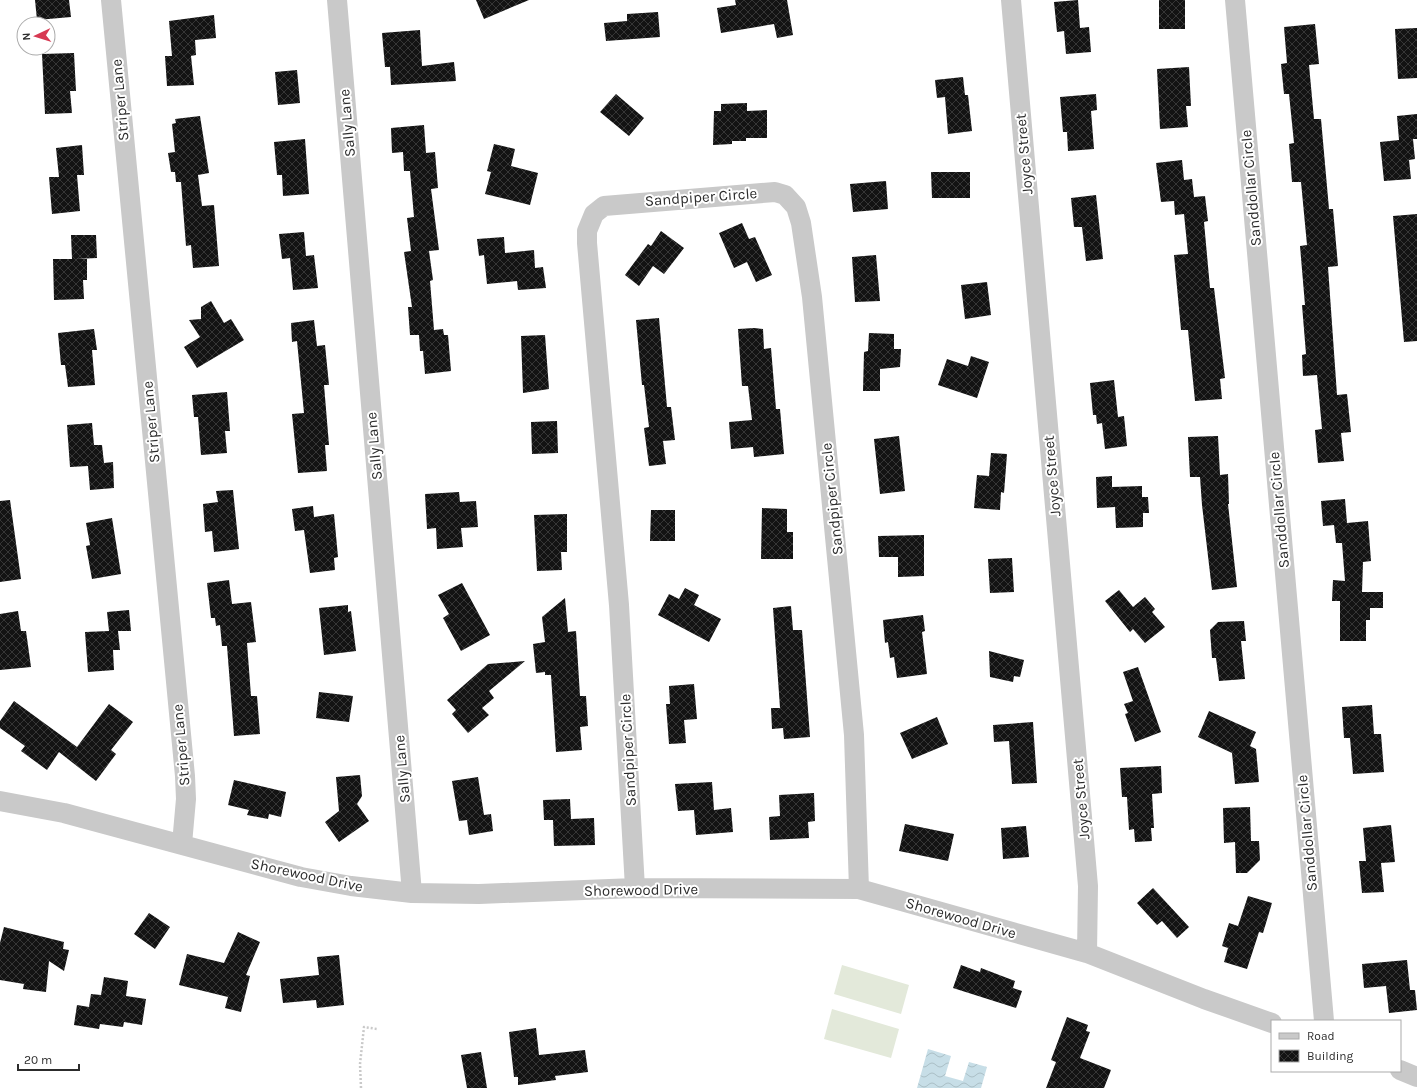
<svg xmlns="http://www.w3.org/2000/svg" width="1417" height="1088" font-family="Karla,sans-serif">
	<defs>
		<pattern id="water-waves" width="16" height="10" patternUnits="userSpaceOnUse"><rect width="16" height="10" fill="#c7dee7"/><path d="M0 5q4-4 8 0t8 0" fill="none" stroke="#abbfc6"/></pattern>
		<pattern id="building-cross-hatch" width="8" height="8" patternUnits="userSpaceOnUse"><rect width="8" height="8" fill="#131313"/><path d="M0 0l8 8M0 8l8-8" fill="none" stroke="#363636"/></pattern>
	</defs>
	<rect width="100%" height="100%" fill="#fff"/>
	<path fill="#e3e9da" d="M842,965L909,985L901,1014L834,994Z
		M832,1009L899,1029L891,1058L824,1039Z"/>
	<path fill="url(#water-waves)" d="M928,1049L951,1056L945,1076L963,1081L969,1062L987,1067L981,1088H917Z"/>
	<path fill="url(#building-cross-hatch)" d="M35,0H69L71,17L37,20Z
		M476,0H529L484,19Z
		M735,0H787L793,35L777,38L774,24L721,33L717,8L736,5Z
		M1078,0L1080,28L1089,27L1091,52L1066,54L1064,31L1057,32L1054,2Z
		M1159,0H1185V29H1159Z
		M658,12L660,37L606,41L604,23L627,21V14Z
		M214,15L216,38L195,40L196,55L191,56L194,85L167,86L165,56H172L169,21Z
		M1315,24L1319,64L1309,65L1314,119H1321L1329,209H1333L1338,266L1328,267L1337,395L1347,394L1351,432L1341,433L1344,461L1318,463L1315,430L1322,429L1317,375L1303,376L1302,355L1306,354L1302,305H1305L1300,246L1307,245L1301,182H1292L1289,144L1294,143L1289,94H1284L1281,64L1287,63L1284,27Z
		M1417,28V78L1398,79L1395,29Z
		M420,30L422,66L454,62L456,81L391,85L390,67H385L382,33Z
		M74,53L76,91H70L72,113L45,114L42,54Z
		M1189,67L1191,106H1186L1188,127L1160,129L1157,69Z
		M297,70L300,103L278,105L275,72Z
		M963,77L965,95H968L972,131L948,134L945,97L937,98L935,80Z
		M616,94L644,118L629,136L600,112Z
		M1096,94L1097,110L1091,111L1094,149L1068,151L1067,132H1063L1060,97Z
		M747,103V111L767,110V138H746V141H732V144L713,145L714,111H721V104Z
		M1417,114V139H1413L1415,159L1409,160L1411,179L1384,181L1380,142L1399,140L1397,116Z
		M200,116L209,173L198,175L202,206L214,205L219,266L193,268L191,245L186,246L181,182H176L175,172H171L168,153L175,152L172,124L176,123L175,119Z
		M424,125L426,153L435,152L438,188L431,189L439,250L429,251L433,280L430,281L434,330L443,329L444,335H448L451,371L425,374L423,351H420L419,335H410L408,307H412L404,252L411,251L407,218L414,217L410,171H404L403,152L392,153L391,128Z
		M305,139L309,194L283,196L282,175H277L274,142Z
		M494,144L515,149L511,166L538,173L530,205L485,194L491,172L487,171Z
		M82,145L84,175H77L80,211L52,214L49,177H59L56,148Z
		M1182,160L1184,180L1192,179L1194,197L1205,196L1208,221L1204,222L1210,288H1214L1225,378L1220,379L1222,399L1195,401L1188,330H1181L1174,255L1188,254L1184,214L1175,215L1174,201L1161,202L1156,163Z
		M931,172H970V198H932Z
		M886,181L888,209L853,212L850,184Z
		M1096,195L1103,259L1086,261L1082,227H1074L1071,198Z
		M1417,214V341L1404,342L1393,216Z
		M742,223L749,239L755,237L772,275L756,282L747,262L734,268L719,233Z
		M661,231L684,248L664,274L653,266L639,286L625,275L648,244L651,246Z
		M304,232L306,256L314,255L318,288L293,290L290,258L282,259L279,234Z
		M71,235H96L97,258L76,259H87V280H83L84,299L54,300L53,259H72Z
		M504,237L505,253L534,250L535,268L543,267L546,288L518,290L517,281L487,284L484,255L479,256L477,239Z
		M876,255L880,301L855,302L852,257Z
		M987,282L991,315L965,319L961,285Z
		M211,301L224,323L231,319L244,340L197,368L184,347L200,337L189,320L201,319V307Z
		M659,318L667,407H671L675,440L663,441L666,464L649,466L644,428L649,427L644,385H642L636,320Z
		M314,320L317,346L325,345L329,385H324L329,445H325L327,471L298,473L292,414L304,413L297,341L292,342L291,323Z
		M754,328L763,329L764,349L771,348L776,409H780L784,454L754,457L753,447L731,449L729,422L752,420L748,386H742L738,329Z
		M94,329L97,350H92L95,385L68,387L65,365H61L58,333Z
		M869,333L894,334V349H901L900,367L880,369V391H863L864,352L868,351Z
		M545,335L549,389L523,393L521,336Z
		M971,356L989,362L977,398L938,385L947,359L968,366Z
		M1114,380L1118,417L1124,416L1127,446L1105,449L1102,423L1097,424L1096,415H1093L1090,383Z
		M227,392L230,431H225L227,453L201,455L198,417H194L192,395Z
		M557,421L558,453L532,454L531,422Z
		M92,423L94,445H102L104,463L113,462L114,488L90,490L88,466L70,467L67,425Z
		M899,436L905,491L880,494L874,439Z
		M1218,436L1220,475L1228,474L1229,504H1228L1237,587L1212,590L1202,505L1200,477H1190L1188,437Z
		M991,453L1007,454L1004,493L1001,492L1000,510L974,508L977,475L989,476Z
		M1112,476V487L1142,486V497H1148L1149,513H1143V527L1116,528L1115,507L1097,508L1096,477Z
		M233,490L239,549L214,552L212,531L205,532L203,504L218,502L216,491Z
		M459,492L460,502L476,501L478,527L461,528L463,547L437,549L436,528L427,529L425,494Z
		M1345,499L1347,523L1368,521L1371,561L1363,562L1362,592H1383V608H1370V620H1366V641H1340V601H1332L1333,580L1345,581L1342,543H1336L1334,525L1323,526L1321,501Z
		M10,500L21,579L0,582V501Z
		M313,506L314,517L334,514L338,557L334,558L335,570L310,573L304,530L295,531L292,509Z
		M762,508L787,509V532H793V559H761Z
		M651,510H675V541H650Z
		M567,514V552H561L562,570L537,571L534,515Z
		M112,518L121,574L92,579L86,546L90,545L86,523Z
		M924,535V576L898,577V557H879L878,536Z
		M1012,558L1014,592L990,593L988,559Z
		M229,580L232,604L251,602L256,642L247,643L251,696H257L260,734L234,736L227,646H222L220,625L216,626L215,618H211L207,583Z
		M462,583L490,635L461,651L443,618L449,614L438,595Z
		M685,588L699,595L694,605L721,619L709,642L658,615L669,594L679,599Z
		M1119,590L1133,607L1145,597L1155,609L1152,612L1165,627L1145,643L1133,629L1130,632L1105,601Z
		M565,598L568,632L576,631L580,696H586L588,726L580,727L582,750L556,752L551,675H545V672L536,673L533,644L545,642L542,617Z
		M348,605V612L351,611L356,651L324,655L319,608Z
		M791,606L793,630H802L810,737L784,739L783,728L772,729L771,708H780L773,608Z
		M129,610L131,631H118L120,650H113L114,670L88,672L85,632L109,631L107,612Z
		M18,611L21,631H26L31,667L0,670V614Z
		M923,615L925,631L922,632L927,674L897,678L894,657L890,658L888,642L885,643L883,620Z
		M1244,621L1246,641H1241L1245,679L1219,681L1216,658H1212L1210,630L1218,622Z
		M989,651L1024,660L1020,677L1014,676L1013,682L990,677Z
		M525,661L489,691L494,698L482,708L489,715L468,733L452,714L456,710L447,700L488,664Z
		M1138,667L1161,732L1135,742L1125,714L1128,713L1124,704L1133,701L1123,672Z
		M694,684L697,719L684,720L686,743L669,744L666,704H670L669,686Z
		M319,692L353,696L349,722L316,718Z
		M14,701L77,747L109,704L133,722L111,750L116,754L96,781L59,752L47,770L21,751L25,746L0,728V721Z
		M1372,705L1374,734H1381L1384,772L1353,774L1350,738H1344L1342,707Z
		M1209,711L1256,732L1250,746L1256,749L1259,782L1235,784L1232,753L1198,737Z
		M937,717L948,744L912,759L900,733Z
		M1033,722L1037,783L1012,784L1009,741L994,742L993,725Z
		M1161,766L1162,793L1152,794L1154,828H1151L1152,841L1135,842L1134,829L1129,830L1127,797H1122L1120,768Z
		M360,775L362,796L357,804L369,821L339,842L325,822L339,811L336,777Z
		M478,777L484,815L491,814L493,831L469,835L467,820L459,821L452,781Z
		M234,780L286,792L281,817L269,814L268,819L247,815L249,810L228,805Z
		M712,782L714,810L731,808L733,832L696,835L694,810L678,811L675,784Z
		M814,793L815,821L808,822L809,838L770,840L769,817L780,816L779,795Z
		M570,799L571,819L594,818L595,845L554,846L553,820H544L543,800Z
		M1250,807L1251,841H1259L1260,860L1247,873H1236L1235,842L1224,843L1223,808Z
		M905,824L954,834L948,861L899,851Z
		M1391,825L1395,862L1381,863L1384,892L1362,893L1359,861H1366L1363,828Z
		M1026,826L1029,857L1003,859L1001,828Z
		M1153,888L1189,927L1177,938L1162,921L1157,925L1137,903Z
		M1248,896L1272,903L1263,933L1259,932L1247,969L1224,962L1228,948L1222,946L1229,923L1238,926Z
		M149,913L170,927L155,949L134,934Z
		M4,927L64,942L63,949L69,950L64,971L49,961L46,992L23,989L24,984L0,980V943Z
		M238,932L260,942L246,975L250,976L241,1012L225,1008L228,997L179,985L187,954L224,963Z
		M339,955L344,1005L317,1008L316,1000L283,1003L280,979L319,975L317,957Z
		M1407,960L1410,990H1415L1417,1010L1389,1013L1386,986L1364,988L1362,964Z
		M961,965L980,972L981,968L1015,981L1013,988L1022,991L1016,1008L953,988Z
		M104,977L128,981L126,996L146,999L142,1025L124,1022L123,1027L100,1024L99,1029L74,1025L77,1005L89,1007L91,994L101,995Z
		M1067,1017L1088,1025L1086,1031L1090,1032L1080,1058L1111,1070L1104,1088H1046L1056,1062L1051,1060Z
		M536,1028L539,1055L585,1050L588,1072L555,1076L556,1080L518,1085V1077H514L509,1032Z
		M481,1052L487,1088H467L461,1055Z"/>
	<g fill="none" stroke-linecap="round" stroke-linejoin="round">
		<path stroke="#c9c9c9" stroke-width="2.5" stroke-dasharray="2 2" stroke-linecap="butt" d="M361,1088L360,1064L364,1027L377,1029"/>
		<path stroke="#c9c9c9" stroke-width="20" d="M111,0L185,776L186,799L182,844
			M337,0L412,893
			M1011,0L1088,886L1087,953
			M1235,0L1324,1021
			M0,801L64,813L301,877L351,886L412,893L479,894L635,888L859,889L1087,953L1204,999L1272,1023
			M635,888L619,605L587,243V231L594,214L604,206L775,192L785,195L796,207L801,223L812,297L854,735L859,889
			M1400,1070L1417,1077"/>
	</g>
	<g text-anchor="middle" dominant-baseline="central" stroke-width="4" stroke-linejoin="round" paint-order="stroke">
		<g font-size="15" fill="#2c2c2c" stroke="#fff">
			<text transform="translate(120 100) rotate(-95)">Striper Lane</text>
			<text transform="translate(347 123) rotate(-95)">Sally Lane</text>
			<text transform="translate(1024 154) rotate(-95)">Joyce Street</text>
			<text transform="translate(1251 188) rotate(-95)">Sanddollar Circle</text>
			<text transform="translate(701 197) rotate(-4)">Sandpiper Circle</text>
			<text transform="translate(151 422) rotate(-95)">Striper Lane</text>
			<text transform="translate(374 446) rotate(-95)">Sally Lane</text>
			<text transform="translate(1052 476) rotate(-95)">Joyce Street</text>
			<text transform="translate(832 499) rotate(-96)">Sandpiper Circle</text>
			<text transform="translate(1279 510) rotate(-95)">Sanddollar Circle</text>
			<text transform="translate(181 745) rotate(-95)">Striper Lane</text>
			<text transform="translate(628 750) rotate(-93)">Sandpiper Circle</text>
			<text transform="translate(402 769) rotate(-95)">Sally Lane</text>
			<text transform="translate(1081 799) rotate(-95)">Joyce Street</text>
			<text transform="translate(1307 833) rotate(-95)">Sanddollar Circle</text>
			<text transform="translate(307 875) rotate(12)">Shorewood Drive</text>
			<text transform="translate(641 890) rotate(-1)">Shorewood Drive</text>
			<text transform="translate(961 918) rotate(16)">Shorewood Drive</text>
		</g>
	</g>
	<rect x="1271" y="1020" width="130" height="52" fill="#ffffff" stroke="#ababab"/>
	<rect x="1279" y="1033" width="20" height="6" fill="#c9c9c9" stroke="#ababab"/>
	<text x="1307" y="1040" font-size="12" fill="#2c2c2c">Road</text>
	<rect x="1279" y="1050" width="20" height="12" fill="url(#building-cross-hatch)" stroke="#ababab"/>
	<text x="1307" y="1060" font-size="12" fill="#2c2c2c">Building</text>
	<g transform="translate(36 36) rotate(266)"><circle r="19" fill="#ffffff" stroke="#ababab"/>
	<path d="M0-3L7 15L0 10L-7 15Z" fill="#d73952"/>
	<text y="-6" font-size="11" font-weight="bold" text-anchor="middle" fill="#2c2c2c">N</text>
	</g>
	<path d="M18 1064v6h61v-6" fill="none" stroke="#2c2c2c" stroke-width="2"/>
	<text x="24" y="1064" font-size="12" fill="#2c2c2c" stroke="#ffffff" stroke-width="3" paint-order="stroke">20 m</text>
</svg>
